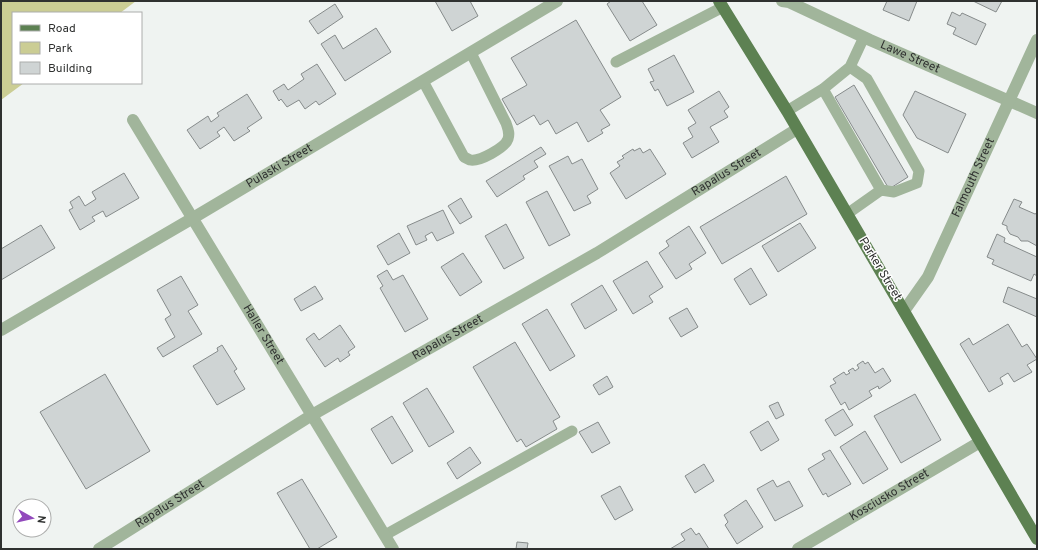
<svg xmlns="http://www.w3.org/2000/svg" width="1038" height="550" font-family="Overpass,sans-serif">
	<rect width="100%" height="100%" fill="#eff3f1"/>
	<path fill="#cbcd94" d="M1,1H136L120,13H13V83H24L1,100Z"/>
	<path fill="#cfd4d4" stroke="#868b8b" d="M435,1H470L478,16L452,31Z
		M611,1H642L657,25L630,41L607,4Z
		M887,1H917L909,21L883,10Z
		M973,1H1002L996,12Z
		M335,4L343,17L318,34L309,21Z
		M952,12L960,16L962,13L986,24L976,45L953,34L956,28L947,24Z
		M576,20L621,97L600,110L610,125L601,130L603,133L588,142L577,122L556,134L548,120L540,125L534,115L517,125L502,99L527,85L511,58Z
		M376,28L391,52L345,81L321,44L335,35L343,49Z
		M674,55L694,92L667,106L658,89L655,91L650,82L654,81L648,69Z
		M317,64L336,94L319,105L316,101L305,109L299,100L287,107L281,99L279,101L273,91L284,84L288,90L304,79L301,74Z
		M854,85L908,177L889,189L835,97Z
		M719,91L729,107L724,111L728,117L710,127L719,142L692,158L683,143L693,137L688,128L696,123L688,110Z
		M915,91L966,114L948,153L917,138L903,115Z
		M247,94L262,118L247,128L250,131L234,141L224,127L217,132L220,136L200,149L187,130L208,116L211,122L219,116L217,113Z
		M541,147L546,154L534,161L538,167L523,176L525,179L497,197L486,181Z
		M640,148L643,153L650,149L666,174L626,199L610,173L620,166L617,162L624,158L622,156L633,149L634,151Z
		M568,156L572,164L582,159L598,189L587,196L591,203L574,211L549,166Z
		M124,173L139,198L106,217L103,211L92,217L95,221L80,230L69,210L73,208L70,202L79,196L85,206L96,199L92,192Z
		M786,176L807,214L722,264L700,227Z
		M547,191L570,235L549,246L526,202Z
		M461,198L472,217L460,224L448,206Z
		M1014,199L1022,202L1019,207L1035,214L1037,213V246L1028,241H1021L1018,237L1010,234L1007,229V226L1002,224Z
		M443,210L454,233L437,241L432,232L425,236L427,240L416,245L407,226Z
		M800,223L816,248L778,272L762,246Z
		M506,224L524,258L504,269L485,236Z
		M41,225L55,248L1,280V249Z
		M689,226L706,253L689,264L692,269L676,279L659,253L669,246L666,241Z
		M399,233L410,253L388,265L377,246Z
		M997,234L1005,238L1004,242L1037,257V276L1034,274L1031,281L992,264L994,260L987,257Z
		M463,253L482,282L460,296L441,267Z
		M647,261L663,287L649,296L653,302L633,314L613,281Z
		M751,268L767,295L750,305L734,279Z
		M387,270L393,280L403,275L428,319L405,332L380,288L383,286L377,276Z
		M181,276L198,305L188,311L202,334L163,357L157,348L175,337L165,319L171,315L157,290Z
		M602,285L617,310L585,329L571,304Z
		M315,286L323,299L301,311L294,299Z
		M1008,287L1037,299V317L1003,302Z
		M687,308L698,327L681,337L669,318Z
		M547,309L575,356L550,371L522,324Z
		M1008,324L1022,347L1027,344L1037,359L1027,365L1032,372L1014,382L1008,373L1000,378L1003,384L989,392L960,344L969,338L973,345Z
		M340,325L355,347L348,352L350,355L340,362L338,358L325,367L306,339L314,333L319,340Z
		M515,342L560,417L553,421L557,429L526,447L521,439L517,442L473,367Z
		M222,345L237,369L234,371L245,389L217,405L193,366L218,351L217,348Z
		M863,361L865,364L868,362L875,373L883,368L891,381L879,389L878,386L869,391L872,396L849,410L845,402L841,405L830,386L836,383L833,379L844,372L846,375L850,373L848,371L853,368L855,371L859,368L857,365Z
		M105,374L150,451L86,489L40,412Z
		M607,376L613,387L599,395L593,385Z
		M427,388L454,432L429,447L403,403Z
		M915,394L941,440L901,463L874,416Z
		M778,402L784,415L776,419L769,406Z
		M843,409L853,425L835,436L825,420Z
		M392,416L413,451L392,464L371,429Z
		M768,421L779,440L761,451L750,432Z
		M598,422L610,443L592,453L579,432Z
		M865,431L888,469L863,484L840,447Z
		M470,447L481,463L457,479L447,463Z
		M830,450L851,484L828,497L826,493L823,495L808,469L825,459L822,454Z
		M704,464L714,481L695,493L685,476Z
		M302,479L337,537L317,549H310L277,493Z
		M773,480L777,487L789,481L803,506L775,521L757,489Z
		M620,486L633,510L615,520L601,496Z
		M746,500L763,527L737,544L725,525L728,522L724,515Z
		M691,528L696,535L699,533L709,549H670L685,540L681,534Z
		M517,542L528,543L527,549H516Z"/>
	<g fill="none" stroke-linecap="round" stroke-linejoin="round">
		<path stroke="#a1b59b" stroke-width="11" d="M616,62L723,7
			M423,81L464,157C466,158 468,159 470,160C479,162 505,148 508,139C510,133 508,129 506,123L471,53
			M823,89L881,190L894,192L917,183L919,171L867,79L850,67
			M787,111L823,89L850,67L864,37
			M847,214L881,190
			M385,535L572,431"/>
		<g stroke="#a1b59b" stroke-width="12">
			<path id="s1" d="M782,1L789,2L870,40L1037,113"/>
			<path id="s2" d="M133,120L393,549"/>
			<path id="s3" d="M904,311L928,277L1037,40"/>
			<path id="s4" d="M1,330L193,218L557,1"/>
			<path id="s5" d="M99,549L312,415L597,253L797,129"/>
			<path id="s6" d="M798,549L980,442"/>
		</g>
		<path stroke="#5d8152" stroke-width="12" d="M719,1L787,111L1037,539"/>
	</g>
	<g text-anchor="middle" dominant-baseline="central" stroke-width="3" stroke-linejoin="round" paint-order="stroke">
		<g font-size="12" fill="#2f3130" stroke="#fff">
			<text stroke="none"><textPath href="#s1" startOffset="140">Lawe Street</textPath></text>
			<text stroke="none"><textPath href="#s4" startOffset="323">Pulaski Street</textPath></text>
			<text stroke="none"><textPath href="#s5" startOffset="732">Rapalus Street</textPath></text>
			<text stroke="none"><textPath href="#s3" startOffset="151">Falmouth Street</textPath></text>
			<text transform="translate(880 269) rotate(59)">Parker Street</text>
			<text stroke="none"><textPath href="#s2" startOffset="251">Haller Street</textPath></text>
			<text stroke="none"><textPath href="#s5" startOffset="408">Rapalus Street</textPath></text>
			<text stroke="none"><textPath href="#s6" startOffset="106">Kosciusko Street</textPath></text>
			<text stroke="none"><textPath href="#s5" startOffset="84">Rapalus Street</textPath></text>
		</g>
	</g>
	<rect width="1038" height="550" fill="none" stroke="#2f3130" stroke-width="4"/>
	<rect x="12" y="12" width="130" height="72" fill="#ffffff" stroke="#acadac"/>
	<rect x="20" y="25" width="20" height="6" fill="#5d8152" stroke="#acadac"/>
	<text x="48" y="32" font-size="12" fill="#2f3130">Road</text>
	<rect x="20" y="42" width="20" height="12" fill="#cbcd94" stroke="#acadac"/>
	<text x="48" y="52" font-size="12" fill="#2f3130">Park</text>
	<rect x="20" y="62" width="20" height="12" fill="#cfd4d4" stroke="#acadac"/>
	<text x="48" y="72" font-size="12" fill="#2f3130">Building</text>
	<g transform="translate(32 518) rotate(98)"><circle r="19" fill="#ffffff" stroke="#acadac"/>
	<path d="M0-3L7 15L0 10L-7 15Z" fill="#9249bc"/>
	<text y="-6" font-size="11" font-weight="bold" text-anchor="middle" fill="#2f3130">N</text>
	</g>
</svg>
